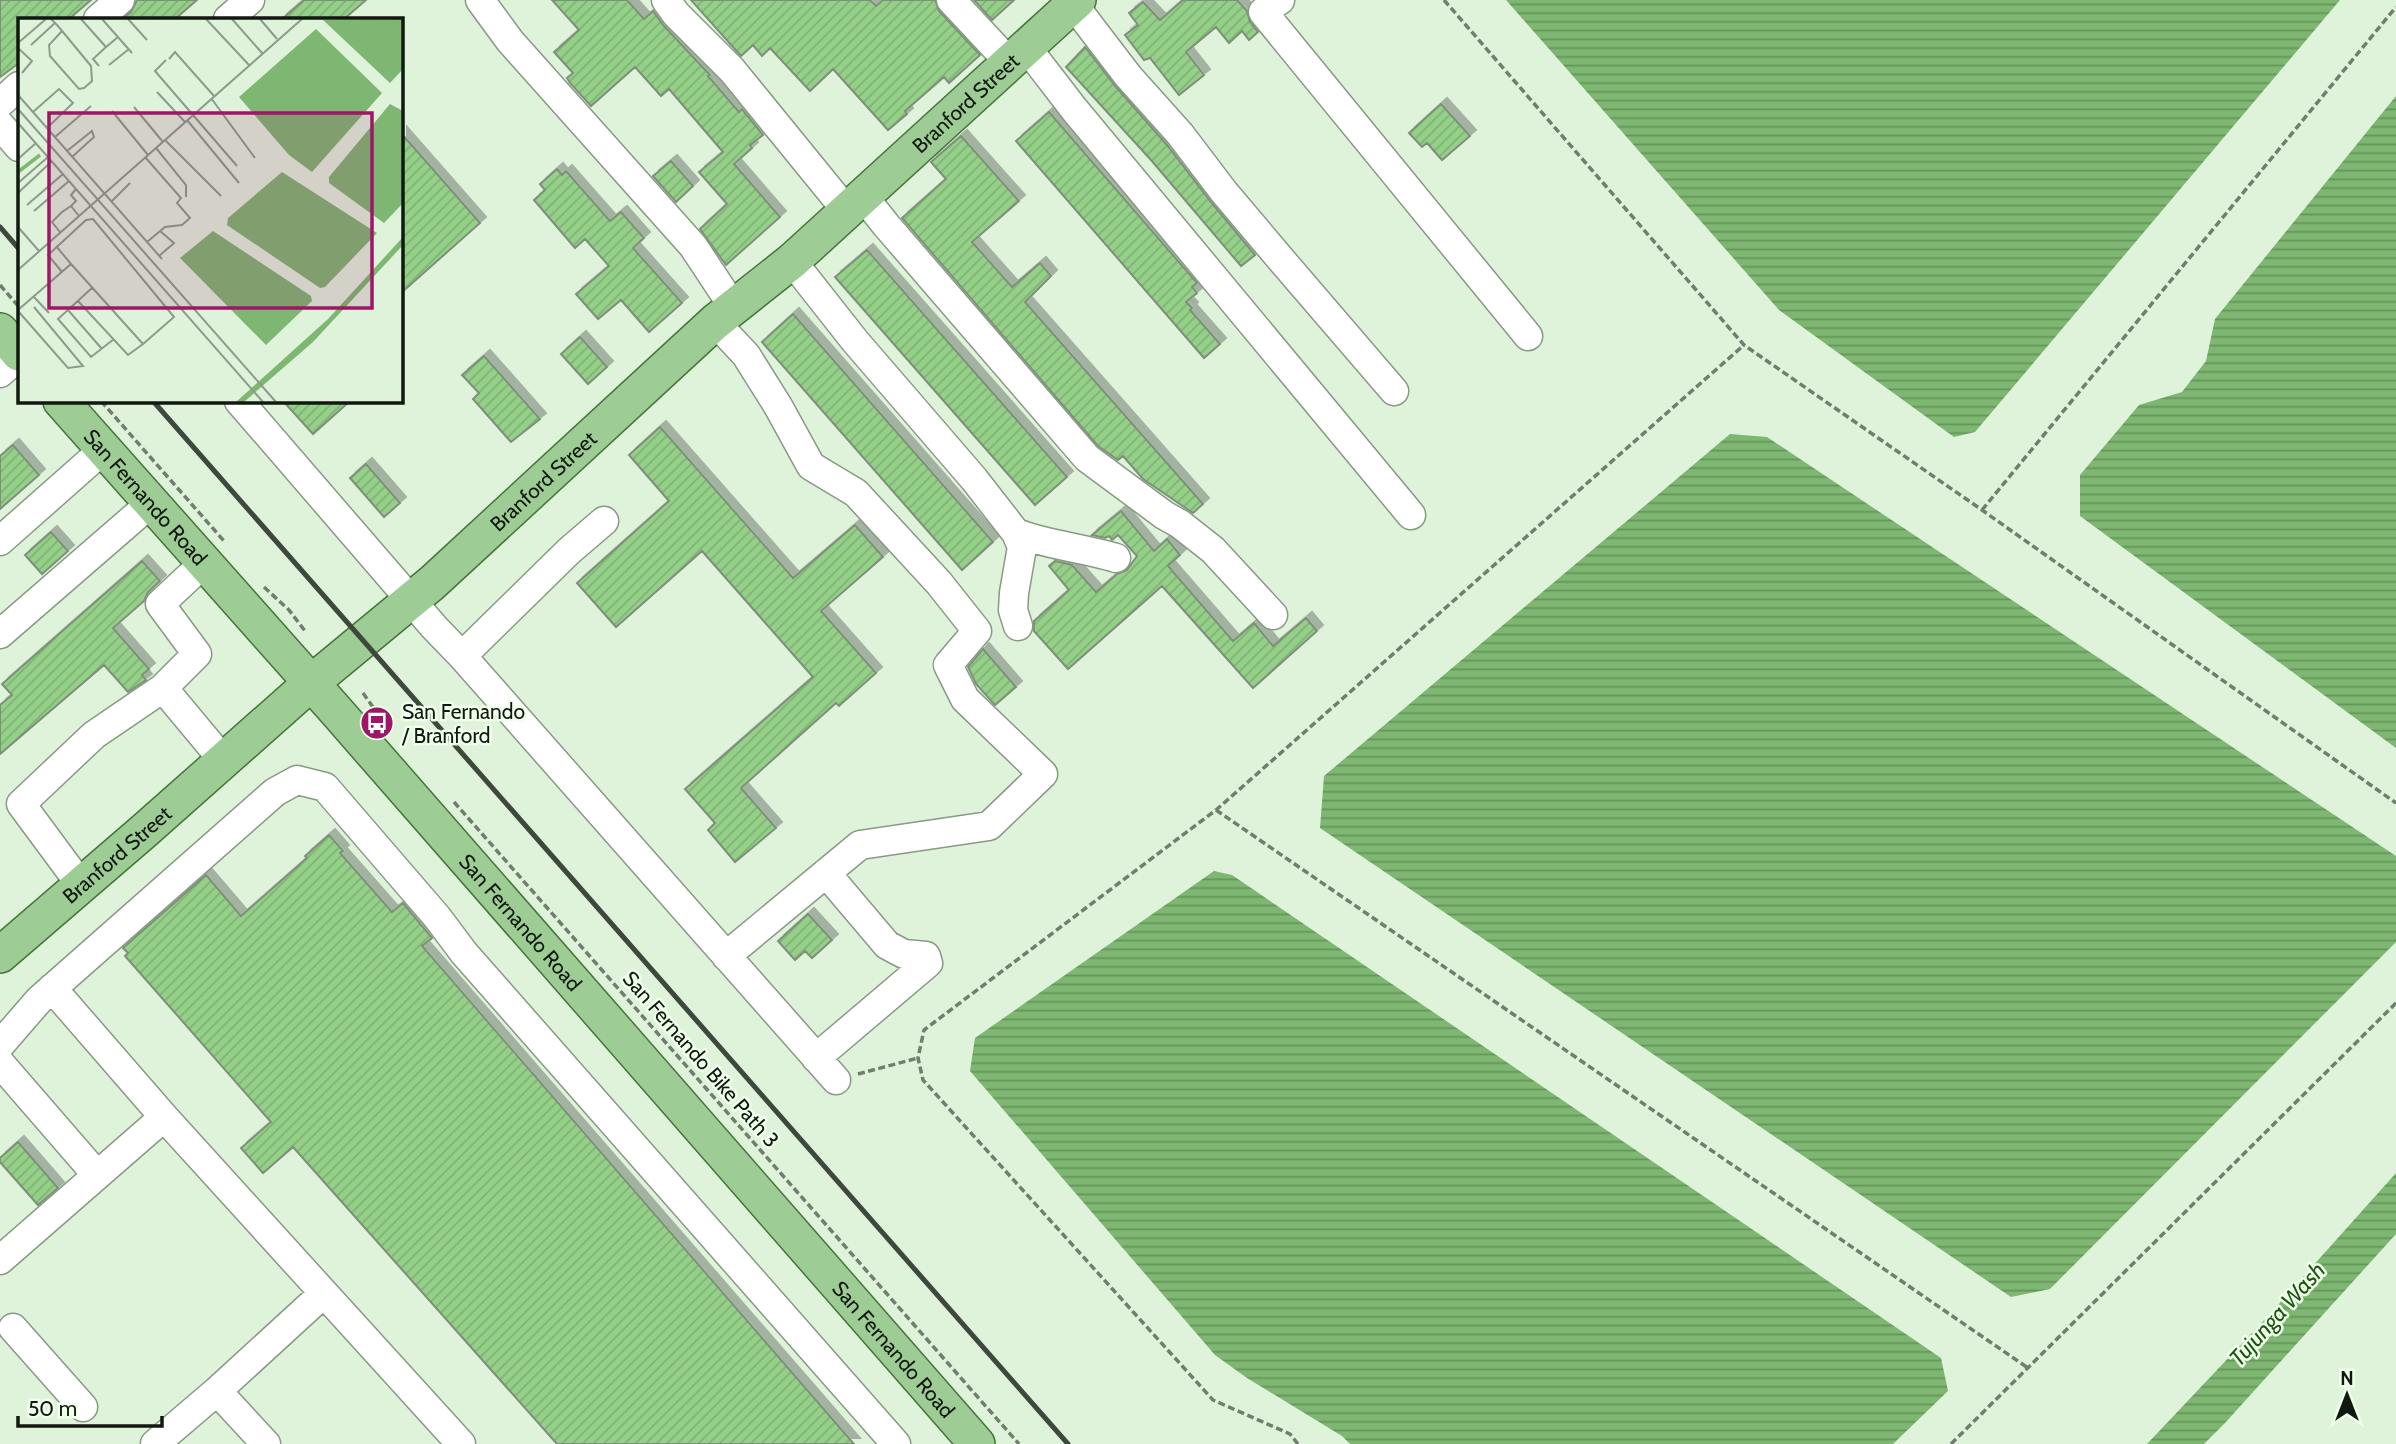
<svg xmlns="http://www.w3.org/2000/svg" width="2396" height="1444" font-family="Cabin,sans-serif">
	<defs>
		<pattern id="water-rules" width="6" height="5" patternUnits="userSpaceOnUse" patternTransform="scale(1.75)"><rect width="6" height="5" fill="#7db771"/><path d="M0 2.5h6" fill="none" stroke="#65945b"/></pattern>
		<pattern id="building-hatch" width="6" height="6" patternUnits="userSpaceOnUse" patternTransform="scale(1.75)"><rect width="6" height="6" fill="#95d089"/><path d="M-1 1l2-2M0 6l6-6M5 7l2-2" fill="none" stroke="#7fb275"/></pattern>
		<filter id="shadow"><feDropShadow dx="6" dy="-6" stdDeviation="0" flood-color="#0004"/></filter>
	</defs>
	<rect width="100%" height="100%" fill="#dff3db"/>
	<path fill="url(#water-rules)" d="M1506,0H2340L1975,432L1954,437L1779,310Z
		M2396,96V748L2080,516V475L2139,405L2182,392L2206,361L2215,319Z
		M1730,434L1767,437L2396,856V942L2050,1289L2011,1297L1320,828L1324,776Z
		M1214,871L1232,875L1941,1358L1948,1391L1893,1444H1350L1342,1436L1247,1378L1215,1355L970,1071L975,1038Z
		M2396,1173V1234L2225,1423L2204,1444H2147L2269,1315Z"/>
	<path fill="url(#building-hatch)" stroke="#7e907a" stroke-width="2" filter="url(#shadow)" d="M0,0H91L69,19H19V63L0,77Z
		M137,0H197L175,19H123L131,12Z
		M304,0H366L344,19H282Z
		M552,0H627L644,19L653,11L664,26L710,75L708,76L739,112L742,109L763,135L750,145L752,148L734,164L780,217L726,265L700,229L727,204L699,172L723,152L669,89L661,96L635,67L591,106L570,83L567,78L573,73L554,52L579,30Z
		M691,0H870L876,6L883,0H935L939,11L980,55L949,83L944,77L905,111L907,114L888,130L833,69L810,91L770,48L762,56L753,45L741,56Z
		M974,0H1014L992,20Z
		M1183,0H1237L1247,11L1250,22L1258,32L1249,40L1242,31L1229,43L1216,27L1186,52L1204,75L1179,95L1150,58L1144,60L1125,35L1138,25L1129,13L1143,2L1160,20Z
		M1085,47L1116,87L1167,145L1211,202L1255,255L1241,266L1151,160L1066,67Z
		M1441,104L1470,136L1442,160L1427,143L1422,147L1409,133Z
		M1049,112L1197,283L1192,287L1197,293L1186,302L1192,308L1190,310L1220,344L1204,358L1016,141Z
		M401,133L480,223L401,293Z
		M961,136L1019,201L972,242L1012,287L1040,263L1051,276L1025,302L1203,504L1193,513L1143,479L1123,456L1118,460L1098,446L902,218L946,179L931,162Z
		M671,161L693,186L676,202L653,176Z
		M557,169L562,175L566,171L610,221L621,212L644,238L633,248L682,303L649,332L621,300L598,319L576,294L609,266L585,239L575,248L534,200L545,190L540,184Z
		M867,250L1067,477L1035,505L835,277Z
		M793,314L993,542L962,570L762,342Z
		M580,337L607,367L588,384L561,354Z
		M484,356L540,419L511,442L473,399L479,393L462,375Z
		M283,401H350L313,434Z
		M660,427L793,578L855,525L883,557L821,611L876,673L839,706L836,703L741,788L776,828L735,862L708,830L715,823L685,789L813,677L702,551L616,627L577,583L669,501L629,455Z
		M13,445L39,475L0,509V456Z
		M366,464L400,503L384,517L350,478Z
		M1121,511L1154,551L1167,539L1180,555L1168,566L1233,641L1254,623L1273,646L1306,618L1317,631L1253,688L1162,586L1068,669L1034,631V621L1069,590L1049,566L1055,561L1072,565L1096,592L1117,574L1127,570L1137,556L1118,535L1112,540L1109,536L1105,538L1092,535Z
		M51,532L68,551L42,574L25,555Z
		M142,561L160,581L148,592L144,601L113,628L149,669L142,675L146,680L128,692L104,665L0,754V705L12,695L2,684Z
		M983,649L1016,687L995,705L976,684L968,667Z
		M329,835L343,851L340,853L392,912L403,903L432,938L422,946L854,1444H557L293,1147L263,1173L241,1148L271,1122L125,956L128,953L123,948L206,875L241,916L307,858L305,856Z
		M808,914L832,940L812,958L805,951L795,960L778,941Z
		M18,1142L58,1188L38,1205L0,1162V1158Z"/>
	<g fill="none" stroke-linecap="round" stroke-linejoin="round">
		<defs>
			<path id="minor" d="M480,0L510,41L693,246L734,308
				M666,0L676,14L732,70L846,210
				M951,0L1009,62
				M1070,0L1128,76L1180,134L1224,192L1284,263L1394,391
				M1280,0L1263,12L1528,336
				M98,19L120,0
				M228,19L250,0
				M1027,48L1074,109L1411,515
				M0,103L19,86
				M0,125L19,147
				M863,196L886,225L1087,458L1164,515L1180,524L1213,550L1273,615
				M792,261L855,341L974,479L1016,533L1022,547L1014,593L1013,610L1018,626
				M715,322L746,355L778,406L811,466L856,493L939,583L977,631L948,665L965,699L1043,774L989,826L860,845L726,956
				M0,373L19,356
				M239,401L434,627L462,656L836,1080
				M1016,533C1048,545 1083,548 1116,558
				M0,541L104,449
				M0,634L151,503
				M462,656L569,551L604,521
				M163,688L197,654L160,604L204,563
				M81,885L21,804L94,735L163,688L223,760
				M52,988L164,1117
				M0,1045L39,1000L275,792L297,780L325,787L437,917L464,953L896,1444
				M816,1058L928,963L926,956L904,954L887,945L826,873
				M0,1063L97,1175
				M0,1260L164,1117L461,1444
				M13,1328L83,1407
				M217,1391L266,1444
				M155,1444L217,1391L324,1293"/>
			<g id="major">
				<path d="M0,331L19,353"/>
				<path id="s1" d="M61,401L338,713L977,1444"/>
				<path id="s2" d="M0,955L144,831L311,683L432,583L715,322L792,261L1078,0"/>
			</g>
		</defs>
		<use href="#minor" stroke="#879a83" stroke-width="31"/>
		<use href="#major" stroke="#427737" stroke-width="38"/>
		<path stroke="#717e6f" stroke-width="3.5" stroke-dasharray="7 3.5" stroke-linecap="butt" d="M1444,0L1744,345L1982,510L2396,803
			M0,285L19,307
			M101,401L224,541
			M1982,510L2396,7
			M264,587L289,610L305,631
			M363,693L382,720
			M454,802L1019,1444
			M1216,810L2028,1368
			M858,1074L918,1058
			M1298,1444L1290,1434L1213,1400L923,1080L918,1058L924,1030L1216,810L1744,345
			M1951,1444L2396,1003"/>
		<use href="#minor" stroke="#fff" stroke-width="28"/>
		<use href="#major" stroke="#9dcc94" stroke-width="35"/>
		<path stroke="#3e483c" stroke-width="5" d="M0,227L19,249
			M153,401L1068,1444"/>
	</g>
	<defs>
		<symbol id="bus-disc" viewBox="-11 -11 22 22"><circle r="9.5" fill="#9d1767" stroke="#efffeb"/><path d="M-5-6H5V4H4V6H2V4H-2V6H-4V4H-5ZM-3.5-4V0h7V-4ZM-3.5 1.2v1.5H-2V1.2ZM2 1.2v1.5H3.5V1.2Z" fill="#fff"/></symbol>
	</defs>
	<g fill-rule="evenodd">
		<use href="#bus-disc" x="358" y="704" width="38" height="38"/>
	</g>
	<g text-anchor="middle" dominant-baseline="central" stroke-width="5" stroke-linejoin="round" paint-order="stroke">
		<g font-size="21" fill="#111810" stroke="#efffeb">
			<text stroke="none"><textPath href="#s2" startOffset="1288">Branford Street</textPath></text>
			<text stroke="none"><textPath href="#s2" startOffset="721">Branford Street</textPath></text>
			<text stroke="none"><textPath href="#s1" startOffset="128">San Fernando Road</textPath></text>
			<text stroke="none"><textPath href="#s2" startOffset="154">Branford Street</textPath></text>
			<text stroke="none"><textPath href="#s1" startOffset="695">San Fernando Road</textPath></text>
			<text transform="translate(701 1059) rotate(49)">San Fernando Bike Path 3</text>
			<text stroke="none"><textPath href="#s1" startOffset="1262">San Fernando Road</textPath></text>
		</g>
		<g font-size="21" fill="#111810" stroke="#efffeb" text-anchor="start">
			<text x="402" y="711">San Fernando<tspan x="402" dy="24">/ Branford</tspan></text>
		</g>
		<g font-size="23" font-style="italic" fill="#1d550f" stroke="#efffeb">
			<text transform="translate(2277 1314) rotate(-48)">Tujunga Wash</text>
		</g>
	</g>
	<g transform="translate(18 18)">
		<rect width="385" height="385" fill="#dff3db"/>
		<path d="M385,1V51L372,65L305,2ZM298,11L364,75L294,154L271,137L221,79ZM372,86L385,93V185L366,205L311,165V159ZM264,154L359,215L307,269L302,270L209,207L210,200ZM195,213L293,278L294,283L248,327L162,240ZM385,219V227L295,324L226,384H218L310,301Z" fill="#7db771"/>
		<path fill="none" stroke="#7db771" stroke-width="3.5" d="M0,154L22,137"/>
		<path fill="none" stroke="#8d9b8a" stroke-width="2" d="M63,1L88,29L100,19M84,1L114,35M110,1L129,22M188,1L231,47M214,1L244,35M242,1L259,21M37,5L40,8L73,48L74,63L66,70L61,71L32,38L31,27L44,13M0,25L28,1M13,27L37,5L33,1M0,30L14,43L4,55M151,41L157,34L196,78M148,42L137,53L219,148M91,47L111,31M81,48L75,41L88,29M139,74L167,104M0,77L144,241M193,80L237,140M116,89L145,124M0,91L258,384M94,93L130,137M15,94L41,71L55,85L29,110M169,102L221,165M0,105L245,384M37,119L73,88M147,122L203,178M138,130L168,167V179M49,133L74,113L76,119L54,139M127,139L163,180L159,185L172,200L164,207L147,209L129,224M0,141L18,125M0,165L30,139M0,175L34,143M93,184L112,165M9,187L45,156M53,188L58,183L53,177L58,171M16,193L51,163M0,209L21,233M42,214L34,204L44,194L53,188L61,198M38,228L53,246M141,238L156,225L142,213M0,252L284,1M75,269L40,301L73,339L96,321M15,278L31,295M60,283L110,337L125,326M0,292L38,259L53,246L125,326L156,299L75,201L68,202L30,237L44,254M50,292L84,331M0,293L50,350L65,348L16,289"/>
		<path fill="#9d1767" fill-opacity="0.15" stroke="#9d1767" stroke-width="3.5" d="M31,95H354V290H31Z"/>
		<rect width="385" height="385" fill="none" stroke="#111810" stroke-width="3.5"/>
	</g>
	<g transform="translate(2347 1395)" stroke="#efffeb" stroke-width="5" paint-order="stroke">
	<path d="M0-5L12 26L0 18L-12 26Z" fill="#111810"/>
	<text y="-10" font-size="19" font-weight="bold" text-anchor="middle" fill="#111810">N</text>
	</g>
	<path d="M18 1416v10h144v-10" fill="none" stroke="#111810" stroke-width="3.5"/>
	<text x="28" y="1416" font-size="21" fill="#111810" stroke="#efffeb" stroke-width="5" paint-order="stroke">50 m</text>
</svg>
